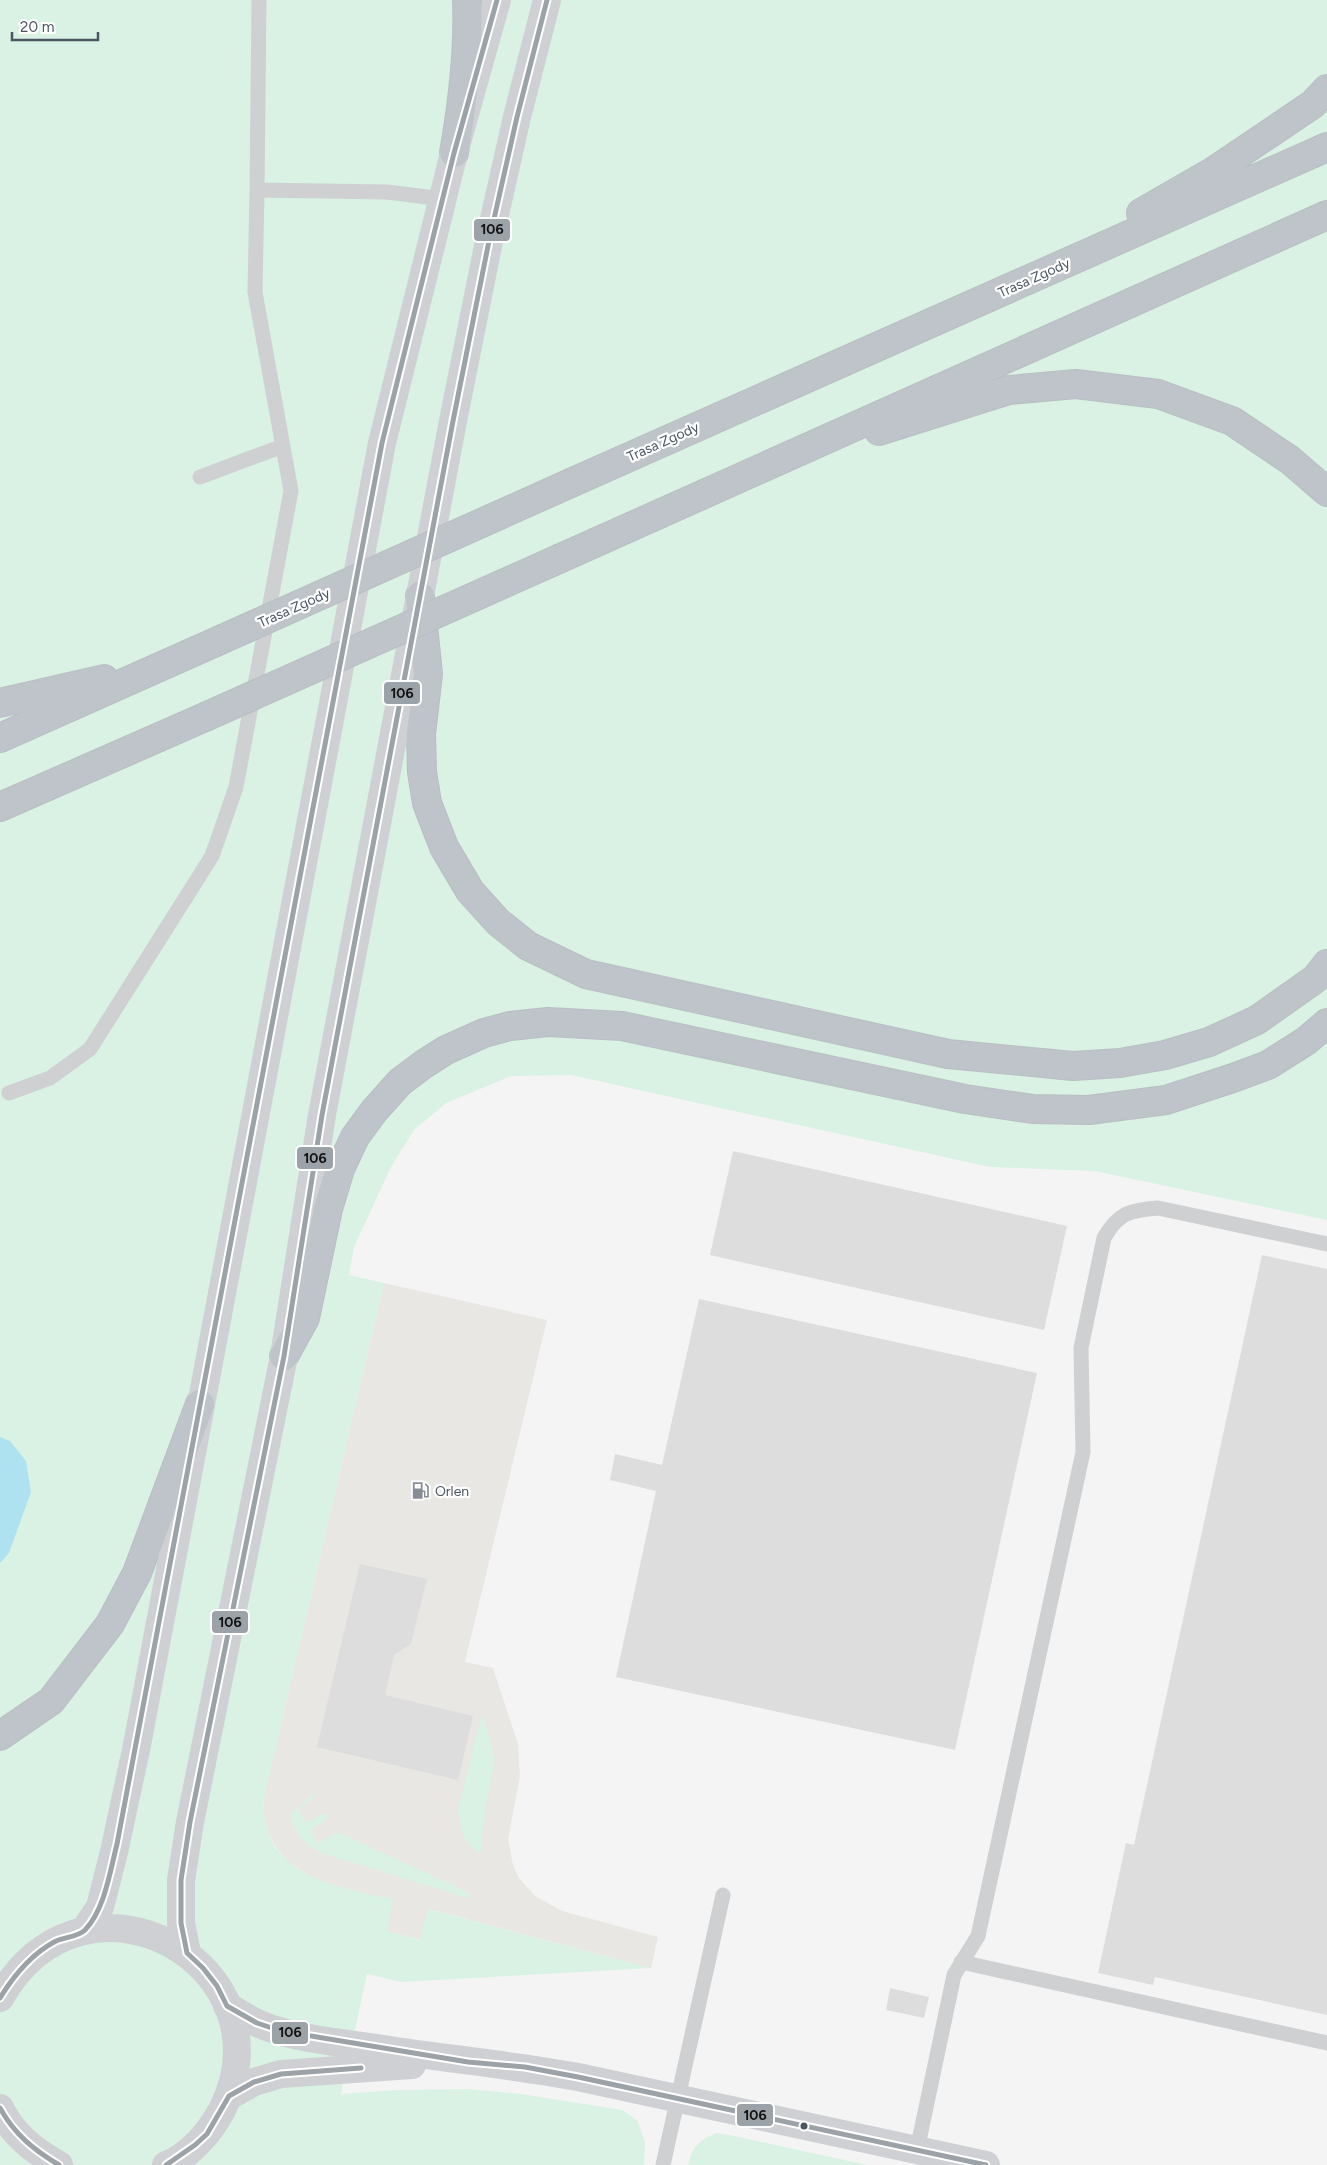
<svg xmlns="http://www.w3.org/2000/svg" width="1327" height="2165" font-family="Figtree,sans-serif">
	<rect width="100%" height="100%" fill="#f4f4f4"/>
	<path fill="#e8e7e3" d="M384,1283L547,1320L465,1662L493,1668L518,1744L520,1776L508,1839L513,1865L519,1878L535,1896L562,1911L658,1937L651,1968L429,1909L421,1940L386,1931L327,1883L312,1877L289,1863L278,1850L268,1833L264,1817V1797Z"/>
	<path fill="#d9f2e3" d="M0,0H1327V1220L1095,1171L990,1167L571,1075L511,1076L446,1103L414,1130L391,1167L354,1247L349,1275L384,1283L264,1797C259,1876 334,1885 393,1900L386,1931L420,1940L428,1909L651,1968L402,1982L367,1974L341,2094L397,2090L468,2089L521,2094L622,2110L637,2120L645,2142L644,2165H0Z
		M481,1717L484,1720L487,1729L495,1759L483,1822L482,1850L480,1853L475,1851L463,1836L458,1811Z
		M314,1793L315,1796L298,1810L307,1823L324,1813L328,1815V1819L310,1830L318,1843L336,1833L344,1835L468,1892L470,1896L467,1898L322,1853C305,1845 294,1834 291,1814Z
		M716,2133L730,2135L867,2165H688C693,2146 698,2141 716,2133Z"/>
	<path fill="#aee2f0" d="M0,1437L10,1441L26,1461L31,1492L9,1553L0,1563Z"/>
	<path fill="#ddddde" d="M733,1151L1067,1226L1044,1330L710,1255Z
		M1262,1255L1327,1269V2015L1155,1977L1153,1985L1098,1973L1126,1843L1134,1845Z
		M699,1299L1037,1373L955,1750L616,1677L656,1491L610,1480L615,1454L662,1465Z
		M360,1564L427,1579L411,1644L394,1655L385,1695L473,1716L458,1780L317,1747Z
		M890,1988L929,1997L924,2018L886,2010Z"/>
	<g fill="none" stroke-linecap="round" stroke-linejoin="round">
		<defs>
			<path id="highway" d="M454,153C463,102 469,51 467,0
				M1141,213L1214,171L1313,104L1327,89
				M879,431L1009,390L1076,384L1158,394L1232,421L1290,460L1327,492
				M573,482L1327,147
				M561,558L1327,215
				M420,596L428,674L421,734L422,772L427,803L444,847L470,891L498,922L528,946L586,974L948,1054L1073,1066L1120,1063L1165,1055L1209,1042L1257,1020L1315,979L1327,964
				M0,703L104,679
				M0,738L218,641
				M0,807L205,717
				M284,1356L305,1318L328,1209L340,1169L355,1137L374,1111L400,1082L424,1064L446,1050L484,1033L510,1026L548,1022L622,1026L965,1099L1033,1109L1089,1110L1166,1100L1233,1078L1268,1065L1306,1041L1327,1023
				M0,1736L51,1701L110,1624L137,1573L200,1404"/>
		</defs>
		<use href="#highway" stroke="#b9bec3" stroke-width="30"/>
		<path stroke="#ced0d2" stroke-width="15" d="M259,0L257,190L387,192L443,199
			M200,477L283,446
			M9,1093L50,1078L90,1049L212,856L236,787L291,491L255,292L257,190
			M961,1962L1327,2043
			M917,2150L954,1975L978,1936L1083,1452L1081,1348L1104,1238C1118,1213 1130,1210 1158,1208L1327,1244
			M663,2165L723,1895"/>
		<path stroke="#ced0d4" stroke-width="28" d="M84,1931L100,1907L114,1852L137,1745L382,443L454,153L497,0
			M187,1953L181,1923V1880L190,1822L284,1356L322,1115L453,421L489,241L517,117L547,0
			M0,1998C86,1847 294,1967 222,2110C210,2132 190,2156 166,2165
			M227,2006C237,2011 246,2018 257,2023C291,2039 345,2043 383,2049C448,2059 513,2065 578,2077L986,2165
			M229,2096L254,2082L281,2074L412,2065
			M0,2108C13,2135 34,2151 59,2165"/>
		<use href="#highway" stroke="#bec4c9" stroke-width="28"/>
		<defs>
			<path id="highway-bridge" d="M218,641L573,482
				M205,717L561,558"/>
		</defs>
		<use href="#highway-bridge" stroke="#b9bec3" stroke-width="30" stroke-linecap="butt"/>
		<use href="#highway-bridge" stroke="#bec4c9" stroke-width="28"/>
		<defs>
			<path id="bus-1" d="M547,0L517,117L489,241L453,421L322,1115L284,1356L190,1822L181,1880V1923L187,1953L203,1968L217,1986L227,2006L257,2023L281,2031L468,2062L525,2067L578,2077L986,2165
				M0,1998C14,1975 31,1954 56,1941C65,1937 78,1937 85,1930C105,1909 110,1871 117,1844L382,443L454,153L497,0
				M0,2108C14,2134 34,2150 59,2165
				M166,2165L195,2145L207,2134L229,2096L254,2082L281,2074L361,2068"/>
		</defs>
		<use href="#bus-1" stroke="#fff" stroke-width="9"/>
		<use href="#bus-1" stroke="#9ba2a8" stroke-width="5"/>
	</g>
	<defs>
		<symbol id="fuel-bare" viewBox="-9 -9 18 18"><path d="M-5.5-6h7V0h2V4h1.3V-2.5L3-4.5l.8-.8L6-3V5H2.5V1h-1V6h-7ZM-4.2-4.7v3.2H.2V-4.7Z" fill="#868d94" stroke="#fff" stroke-width="2.5" paint-order="stroke"/></symbol>
	</defs>
	<g fill-rule="evenodd">
		<use href="#fuel-bare" x="408" y="1478" width="25" height="25"/>
	</g>
	<circle fill="#4a5661" stroke="#fff" stroke-width="2" cx="804" cy="2126" r="4.5"/>
	<g text-anchor="middle" dominant-baseline="central" stroke-width="4.5" stroke-linejoin="round" paint-order="stroke">
		<g font-size="14" fill="#4a5661" stroke="#fff">
			<text transform="translate(1034 278) rotate(-24)">Trasa Zgody</text>
			<text transform="translate(663 442) rotate(-24)">Trasa Zgody</text>
			<text transform="translate(294 608) rotate(-24)">Trasa Zgody</text>
		</g>
		<g font-size="14" fill="#4a5661" stroke="#fff" text-anchor="start">
			<text x="435" y="1491">Orlen</text>
		</g>
	</g>
	<g stroke="#fff" stroke-width="2">
		<rect x="473" y="218" width="38" height="24" rx="5" fill="#9ba2a8"/>
		<rect x="383" y="681" width="38" height="24" rx="5" fill="#9ba2a8"/>
		<rect x="296" y="1146" width="38" height="24" rx="5" fill="#9ba2a8"/>
		<rect x="211" y="1610" width="38" height="24" rx="5" fill="#9ba2a8"/>
		<rect x="271" y="2021" width="38" height="24" rx="5" fill="#9ba2a8"/>
		<rect x="736" y="2103" width="38" height="24" rx="5" fill="#9ba2a8"/>
	</g>
	<g font-size="14" text-anchor="middle" font-weight="bold" fill="#111">
		<text x="492" y="234">106</text>
		<text x="402" y="698">106</text>
		<text x="315" y="1163">106</text>
		<text x="230" y="1627">106</text>
		<text x="290" y="2037">106</text>
		<text x="755" y="2120">106</text>
	</g>
	<path d="M12 32v8h86v-8" fill="none" stroke="#4a5661" stroke-width="2.5"/>
	<text x="20" y="32" font-size="15" fill="#4a5661" stroke="#ffffff" stroke-width="4" paint-order="stroke">20 m</text>
</svg>
